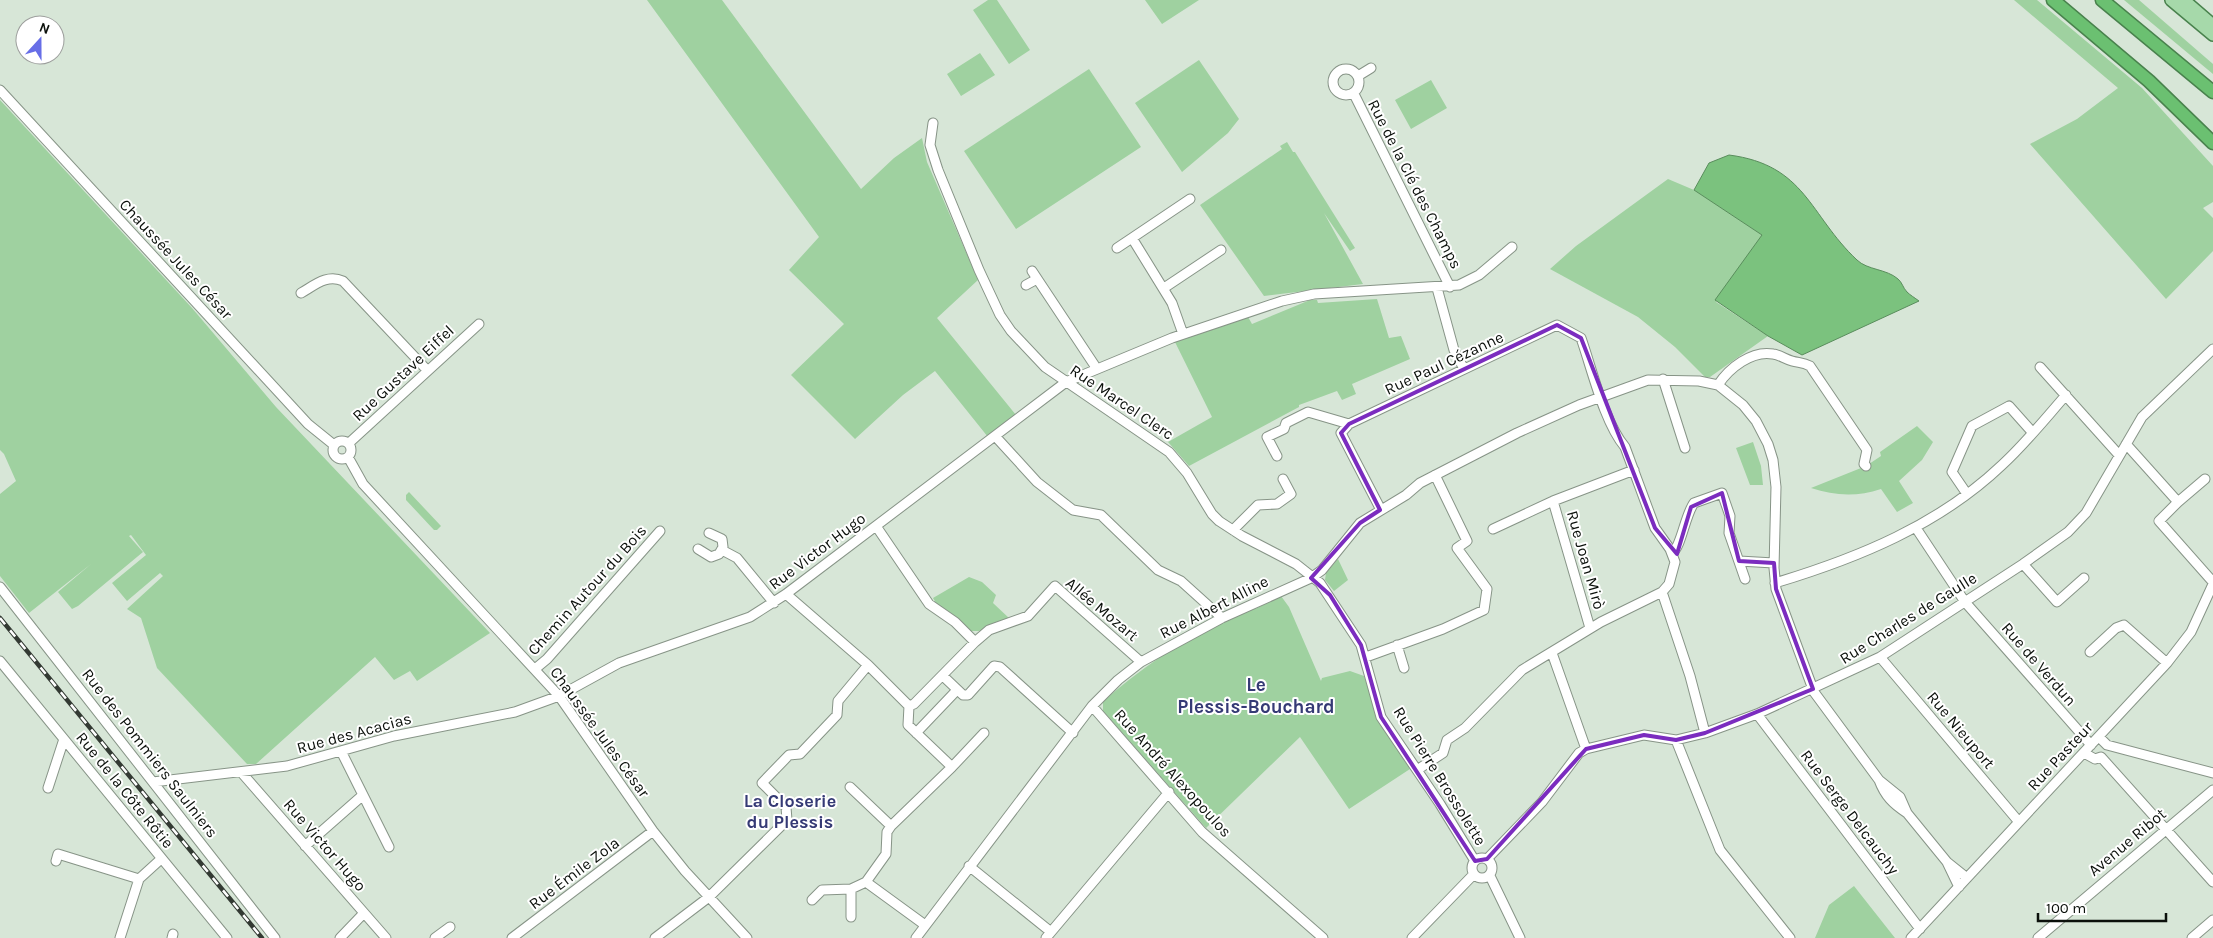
<svg xmlns="http://www.w3.org/2000/svg" width="2213" height="938" font-family="Karla,sans-serif">
	<rect width="100%" height="100%" fill="#d7e6d7"/>
	<path fill="#9fd1a0" d="M647,0H722L861,189L894,158L922,138L927,162L978,280L937,318L1016,415L988,437L935,371L903,395L855,439L791,375L844,324L789,270L819,237Z
		M988,0H997L1030,50L1009,64L973,10Z
		M1145,0H1199L1162,24Z
		M2014,0H2037L2142,88L2213,166V202L2203,208L2213,218V251L2166,299L2030,144L2077,119L2118,88Z
		M2124,0H2139L2213,64V74Z
		M980,53L995,75L961,96L947,74Z
		M1199,60L1239,119L1228,133L1182,172L1135,103Z
		M1089,69L1141,147L1016,229L964,151Z
		M1431,80L1447,108L1411,129L1395,100Z
		M0,100L192,308L276,407L490,633L417,681L410,671L394,680L375,657L256,764H247L157,668L141,618L127,609L163,576L160,573L127,601L112,583L146,555L131,535L129,536L143,552L78,606L72,609L58,592L91,564L29,613L0,576V494L16,481L4,454L0,450Z
		M1287,142L1293,152H1295L1355,248L1350,251L1324,213L1363,284L1264,296L1200,205L1282,149L1280,146Z
		M1668,179L1694,190L1762,235L1716,302L1768,336L1710,377H1705L1675,347L1638,317L1550,269L1576,246Z
		M1377,299L1389,338L1401,336L1410,359L1352,384L1356,394L1342,400L1337,391L1299,405V407L1189,466L1168,442L1212,417L1175,342L1247,315L1252,324L1310,300H1317L1318,303Z
		M1917,426L1933,442L1922,460L1899,481L1913,503L1897,512L1881,489C1857,497 1835,496 1811,488L1866,466L1881,456L1880,452Z
		M1753,442L1761,466L1763,485H1750L1736,448Z
		M409,492L441,526L437,530H434L406,500V495Z
		M1338,559L1348,580L1334,591L1325,580L1326,573Z
		M969,577L982,582L996,595L993,603L1010,619L979,631H970L936,603L933,598Z
		M1281,596L1289,607L1321,681L1322,678L1350,671L1364,676L1378,718L1410,769L1349,809L1300,737L1206,828L1103,711V702C1146,662 1200,631 1253,605L1255,609Z
		M1854,886L1895,938H1815L1829,905Z"/>
	<path fill="#7bc27e" stroke="#598d5c" d="M1729,155C1806,165 1809,215 1857,260C1867,270 1887,269 1898,279C1902,282 1903,288 1907,292C1910,295 1915,298 1919,301L1802,355L1768,336L1715,300L1762,235L1694,190L1709,163Z"/>
	<g fill="none" stroke-linecap="round" stroke-linejoin="round">
		<defs>
			<path id="minor" d="M1333 82a13 13 0 1 1 26 0a13 13 0 1 1-26 0Z
				M1358,76L1371,68
				M0,90L308,424L334,445
				M1354,94L1450,287
				M933,123L930,145L938,170L979,270L1000,315L1011,331L1045,367L1169,452L1187,473L1212,514L1219,521L1242,536L1296,564L1320,583L1361,645L1381,717L1440,804L1475,861
				M1117,248L1132,238
				M1032,271L1097,369
				M1026,285L1037,279
				M1164,288L1221,250
				M1437,288L1454,350L1464,369
				M301,293C315,285 327,274 343,281L427,370
				M1183,334L1172,303L1132,238L1190,199
				M2040,367L2119,455
				M1663,379L1685,448
				M1718,385C1729,368 1752,350 1773,354C1780,355 1785,359 1792,361C1799,363 1803,362 1810,366L1867,450L1864,464L1866,466
				M995,436L1037,482L1073,510L1101,515L1158,570L1181,581L1222,618
				M333 450a9 9 0 1 1 18 0a9 9 0 1 1-18 0Z
				M349,443L479,324
				M2126,444L2178,502L2159,521L2213,582
				M1277,456L1267,437L1284,429L1286,423L1308,412L1349,424
				M348,457L363,484L559,696L653,831L685,871L747,938
				M1967,494L1952,472L1972,426L2009,406L2033,433
				M1553,501L1590,628
				M2178,502L2205,479
				M1381,510L1341,433L1349,424L1557,325L1581,338C1592,369 1604,422 1625,447L1655,528L1670,549L1675,562L1669,584L1662,592L1601,622L1522,670L1465,728L1447,740L1443,753L1417,770
				M876,526L929,604L955,622L975,642L989,630L1028,616L1055,586L1141,662
				M1916,528L1965,602L2091,745
				M1493,529L1553,501L1634,470
				M1233,530L1258,505L1277,504L1291,494L1283,479
				M698,549L711,557L719,554L723,547L722,539L709,533
				M722,550L737,558L774,603
				M1672,553C1681,548 1685,515 1694,503L1722,493L1730,516L1729,533L1745,579
				M1739,561L1774,563
				M2023,564L2057,602L2084,578
				M1775,583C1858,558 1939,525 2002,465C2025,444 2045,419 2066,395
				M0,587L275,938
				M1662,592L1690,676L1705,733
				M786,594L868,665L909,706L914,704L975,642
				M1397,645L1404,668
				M2090,652L2116,628L2124,625L2167,663
				M1552,653L1586,749
				M1366,657L1443,629L1484,610L1487,589L1457,548L1467,541L1435,475
				M1880,657L2019,822
				M0,661L227,938
				M535,669L547,659L660,531
				M943,676L963,695H968L994,666L1000,667L1073,733
				M909,706L908,725L952,767L891,826L887,832L886,854L866,882L925,925
				M1092,706L1202,832L1323,938
				M1757,714L1920,929
				M916,733L957,690
				M2099,737L2107,745L2213,773
				M1676,740L1720,850L1790,938
				M2084,753L2095,759L2101,757L2213,882
				M952,767L984,733
				M241,772L386,938
				M1879,780L1900,797L1907,813L1947,862L1967,878
				M153,782L287,766L394,736L515,712L559,696L619,663L750,617L786,594L1066,382L1172,338L1282,301L1314,294L1459,285L1479,275L1512,247
				M850,787L891,826
				M48,788L64,739
				M363,795L389,847
				M305,846L363,795L341,751
				M1472 868a10 10 0 1 1 20 0a10 10 0 1 1-20 0Z
				M1487,859L1542,802L1579,753L1586,749L1644,735L1676,740L1705,733L1757,714L1880,657L2023,564L2068,532L2086,513L2142,417L2213,349
				M56,861L58,854L139,879
				M1947,862L1959,887
				M969,866L1051,932L1046,938
				M1490,876L1520,938
				M851,889V917
				M812,900L822,890L851,889L866,882
				M1051,932L1169,792
				M120,938L139,879L161,859
				M172,938L173,934
				M340,938L364,913
				M435,938L450,927
				M512,938L653,831
				M655,938L709,897L787,820L786,807L762,783L789,755L800,754L837,715L838,701L868,665
				M916,938L1092,706L1118,680L1141,662L1222,618L1311,578L1322,570L1360,523L1406,495L1420,483L1517,433L1579,405L1648,380L1699,381L1718,385L1743,405L1756,421L1768,444L1773,460L1776,487L1774,568L1776,589L1814,692L1879,780C1885,796 1893,804 1907,813
				M1412,938L1474,874
				M1911,938L2167,663L2191,632L2213,584
				M2038,938L2213,790
				M2192,938L2213,920"/>
			<path id="major" d="M2171,0L2213,35
				M2184,0L2213,25"/>
			<path id="highway" d="M2053,0L2149,81L2213,143
				M2102,0L2213,92"/>
		</defs>
		<use href="#minor" stroke="#879487" stroke-width="11"/>
		<use href="#major" stroke="#49824d" stroke-width="14"/>
		<use href="#highway" stroke="#49824d" stroke-width="15"/>
		<use href="#minor" stroke="#fff" stroke-width="9"/>
		<use href="#major" stroke="#a6d9aa" stroke-width="11"/>
		<use href="#highway" stroke="#6bc071" stroke-width="12"/>
		<defs>
			<path id="rail" d="M0,618L262,938"/>
		</defs>
		<use href="#rail" stroke="#333a33" stroke-width="4.5"/>
		<use href="#rail" stroke="#fff" stroke-width="2.5" stroke-dasharray="8" stroke-linecap="butt"/>
	</g>
	<path fill="none" stroke="#7b2cbf" stroke-width="4" stroke-linejoin="round" d="M1557,325L1581,338L1655,528L1677,554L1691,507L1722,493L1739,561L1774,563L1776,589L1813,689L1705,733L1676,740L1644,735L1586,749L1487,859L1475,861L1381,717L1361,645L1330,595L1311,578L1360,523L1380,510L1341,433L1349,424Z"/>
	<g text-anchor="middle" dominant-baseline="central" stroke-width="4" stroke-linejoin="round" paint-order="stroke">
		<g font-size="16" fill="#0b100b" stroke="#fff">
			<text transform="translate(1415 184) rotate(63)">Rue de la Clé des Champs</text>
			<text transform="translate(176 259) rotate(47)">Chaussée Jules César</text>
			<text transform="translate(1444 363) rotate(-25)">Rue Paul Cézanne</text>
			<text transform="translate(403 373) rotate(-43)">Rue Gustave Eiffel</text>
			<text transform="translate(1122 402) rotate(34)">Rue Marcel Clerc</text>
			<text transform="translate(817 551) rotate(-37)">Rue Victor Hugo</text>
			<text transform="translate(1586 560) rotate(74)">Rue Joan Mirò</text>
			<text transform="translate(587 590) rotate(-48)">Chemin Autour du Bois</text>
			<text transform="translate(1214 607) rotate(-27)">Rue Albert Alline</text>
			<text transform="translate(1102 609) rotate(40)">Allée Mozart</text>
			<text transform="translate(1908 618) rotate(-32)">Rue Charles de Gaulle</text>
			<text transform="translate(2039 664) rotate(49)">Rue de Verdun</text>
			<text transform="translate(1961 730) rotate(50)">Rue Nieuport</text>
			<text transform="translate(600 732) rotate(54)">Chaussée Jules César</text>
			<text transform="translate(354 733) rotate(-15)">Rue des Acacias</text>
			<text transform="translate(150 753) rotate(52)">Rue des Pommiers Saulniers</text>
			<text transform="translate(2060 756) rotate(-47)">Rue Pasteur</text>
			<text transform="translate(1173 773) rotate(48)">Rue André Alexopoulos</text>
			<text transform="translate(1440 776) rotate(58)">Rue Pierre Brossolette</text>
			<text transform="translate(125 790) rotate(51)">Rue de la Côte Rôtie</text>
			<text transform="translate(1850 812) rotate(53)">Rue Serge Delcauchy</text>
			<text transform="translate(2127 842) rotate(-40)">Avenue Ribot</text>
			<text transform="translate(325 845) rotate(49)">Rue Victor Hugo</text>
			<text transform="translate(574 873) rotate(-37)">Rue Émile Zola</text>
		</g>
		<g font-size="18" font-weight="bold" fill="#353a75" stroke="#fff">
			<text x="790" y="801">La Closerie<tspan x="790" dy="21">du Plessis</tspan></text>
		</g>
		<g font-size="19" font-weight="bold" fill="#353a75" stroke="#fff">
			<text x="1256" y="685">Le<tspan x="1256" dy="22">Plessis-Bouchard</tspan></text>
		</g>
	</g>
	<g transform="translate(40 40) rotate(21)"><circle r="24" fill="#ffffff" stroke="#9d9f9d"/>
	<path d="M0-4L9 19L0 12L-9 19Z" fill="#676ee7"/>
	<text y="-8" font-size="14" font-weight="bold" text-anchor="middle" fill="#0b100b">N</text>
	</g>
	<path d="M2038 913v8h128v-8" fill="none" stroke="#0b100b" stroke-width="2.5"/>
	<text x="2046" y="913" font-size="15" fill="#0b100b" stroke="#ffffff" stroke-width="4" paint-order="stroke">100 m</text>
</svg>
